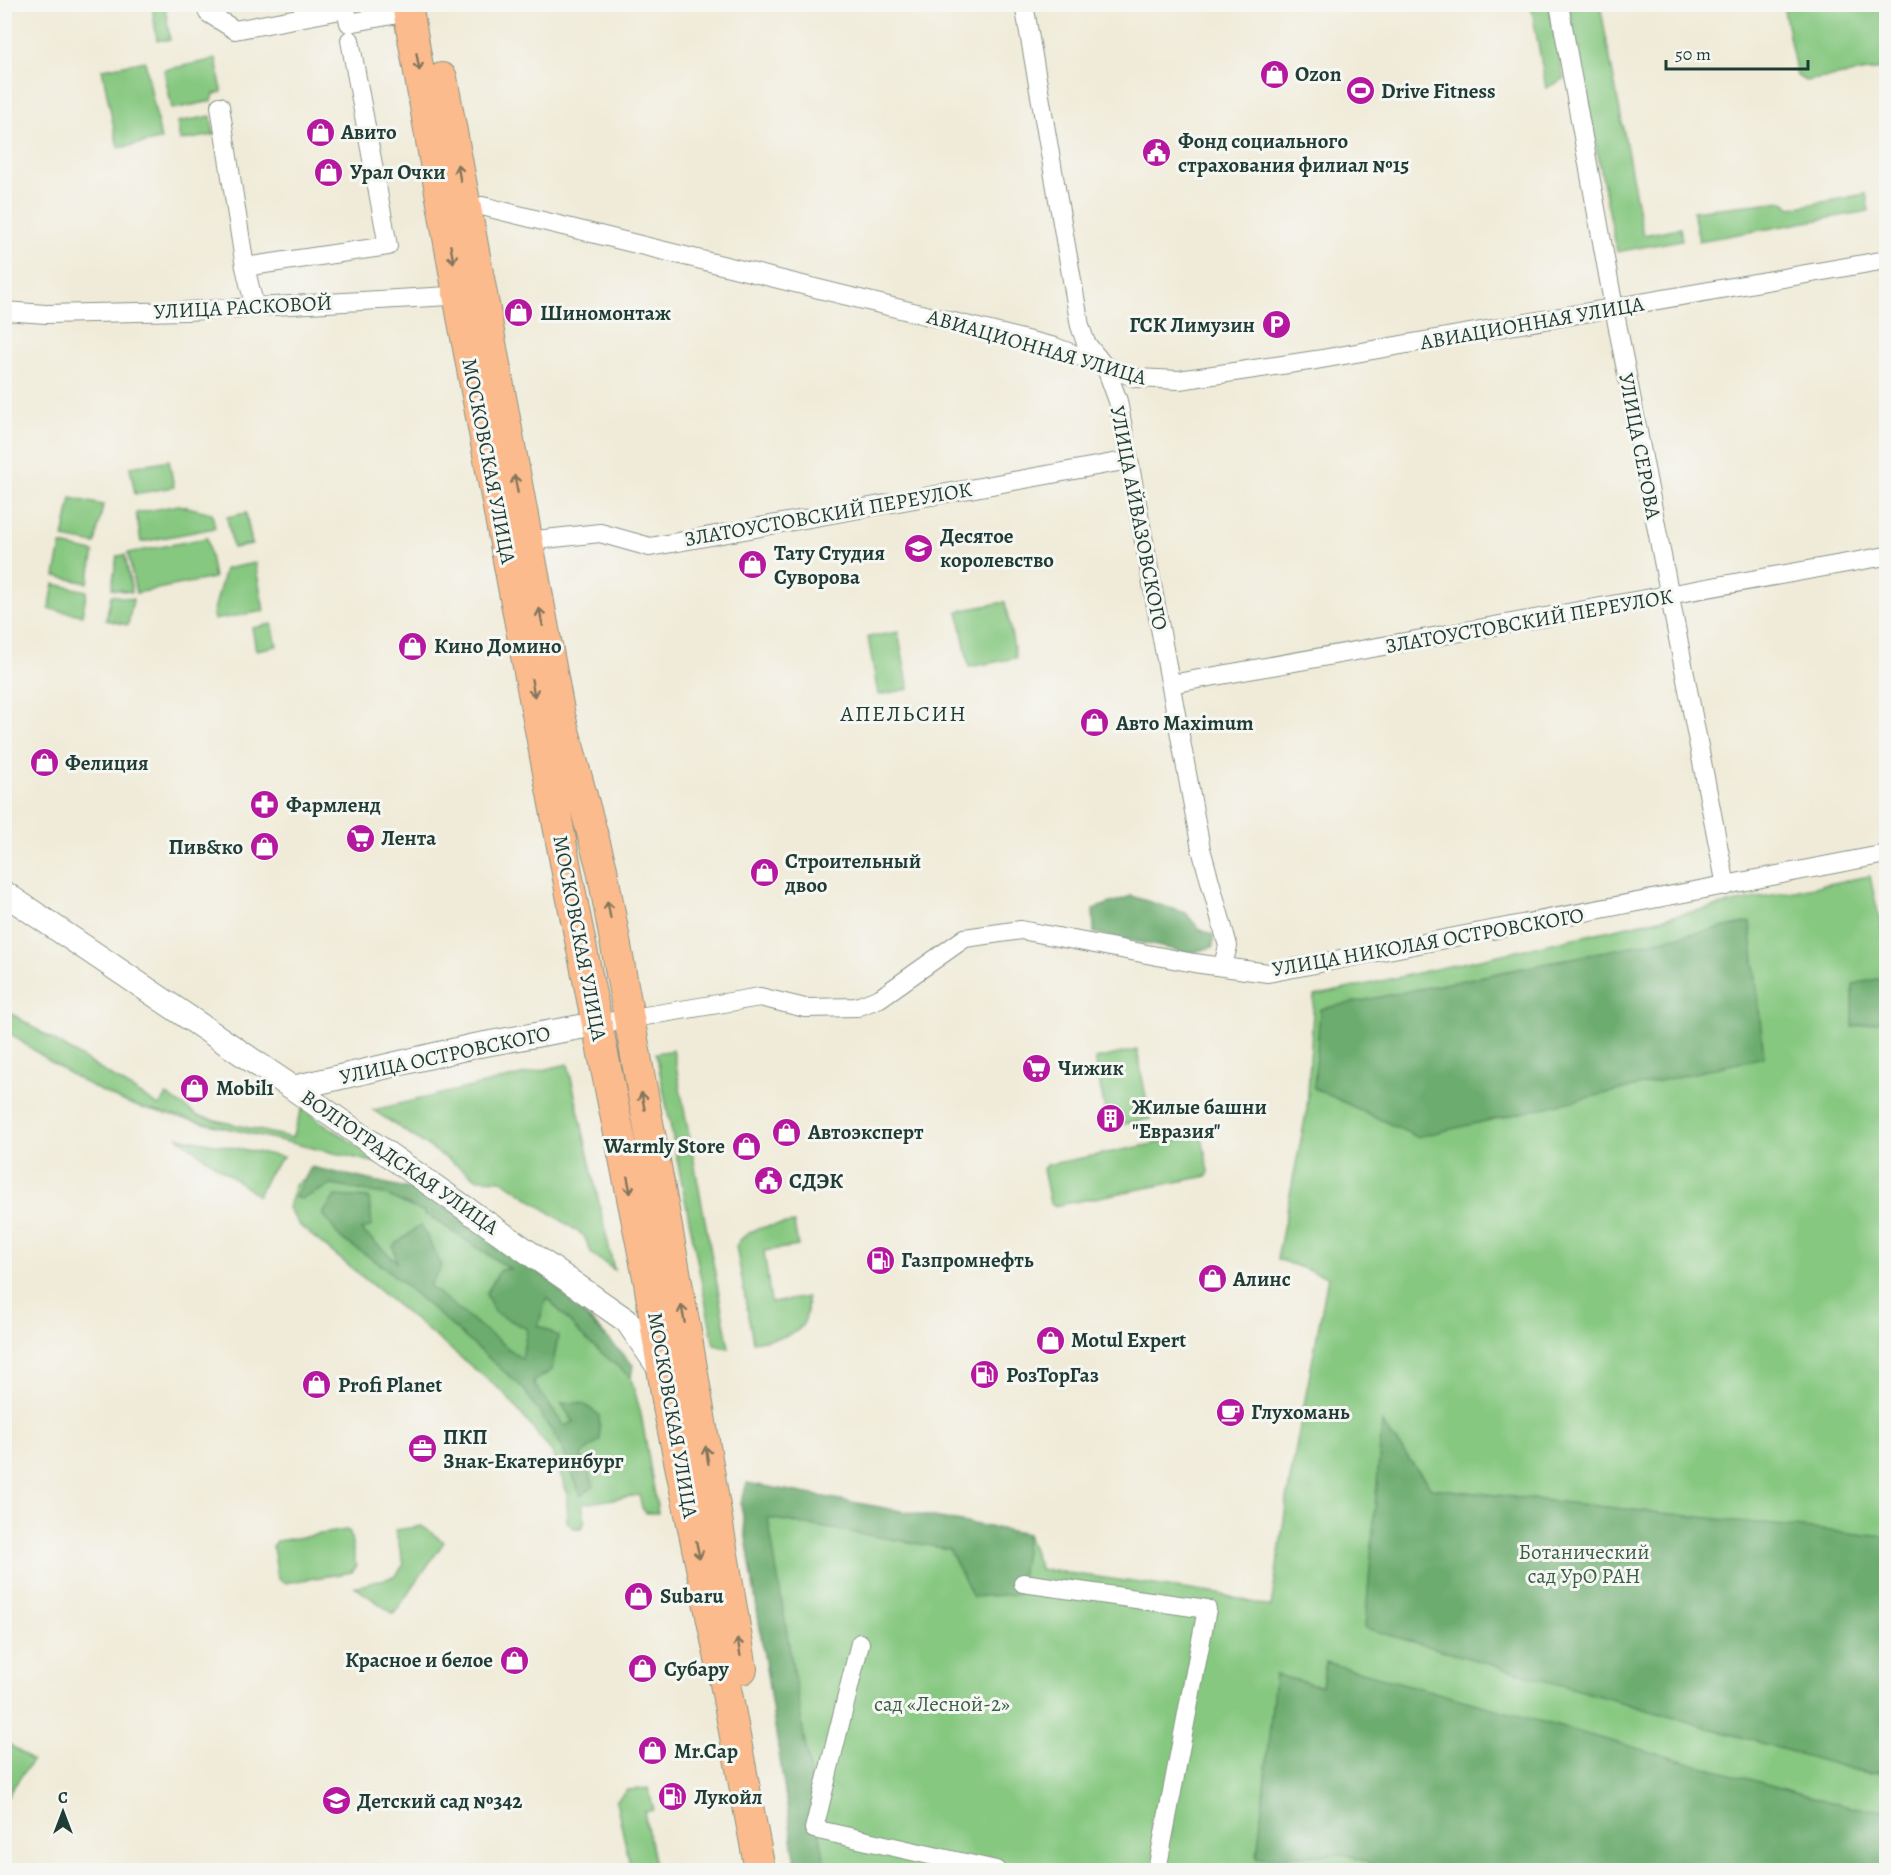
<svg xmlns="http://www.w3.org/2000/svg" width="1891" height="1875" font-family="Alegreya,serif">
	<rect width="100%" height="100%" fill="#f6f6f2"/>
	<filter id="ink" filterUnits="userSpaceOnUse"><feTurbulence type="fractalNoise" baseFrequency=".0167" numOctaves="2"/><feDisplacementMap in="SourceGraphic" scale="12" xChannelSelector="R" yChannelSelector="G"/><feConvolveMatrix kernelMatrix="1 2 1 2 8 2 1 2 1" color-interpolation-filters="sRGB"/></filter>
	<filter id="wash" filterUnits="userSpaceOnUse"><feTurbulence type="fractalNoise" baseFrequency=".008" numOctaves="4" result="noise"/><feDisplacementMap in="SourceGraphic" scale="24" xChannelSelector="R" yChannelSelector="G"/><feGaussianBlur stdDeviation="1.35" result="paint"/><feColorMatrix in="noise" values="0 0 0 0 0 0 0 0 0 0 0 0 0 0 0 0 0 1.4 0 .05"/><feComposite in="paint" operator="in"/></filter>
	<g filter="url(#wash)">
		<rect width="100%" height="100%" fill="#f0ebd8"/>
		<path fill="#86c880" stroke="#52825a" stroke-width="1.5" d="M152,5H165L170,40H157Z
			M1531,5H1549L1564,79L1546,88Z
			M1568,5H1600L1643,235L1680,228L1682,240L1617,252Z
			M1783,5H1886V68L1805,81L1797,76Z
			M216,59L222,92L214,94L212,101L172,109L164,70Z
			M145,61L161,140L118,148L102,69Z
			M211,116L214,135L180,141L177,122Z
			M1866,194L1869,211L1699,241L1693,211L1783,201L1791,208Z
			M169,460L174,487L135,494L130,467Z
			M71,498L103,505L95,544L63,538Z
			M179,505L212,513L215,528L141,542L136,513Z
			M246,513L252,544L233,548L227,517Z
			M207,538L214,578L136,593L128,553Z
			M61,545L94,552L88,583L55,576Z
			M125,555L132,592L112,589V586L117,556Z
			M255,563L264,611L214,620L213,614L225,569Z
			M54,584L87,591L82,615L49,609Z
			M111,595L133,599L128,625L106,620Z
			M1005,602L1016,658L969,667L958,611Z
			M272,624L277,646L256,650L252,628Z
			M898,632L909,689L878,695L868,637Z
			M1870,876L1886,949V1870H797L741,1504L747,1483L1027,1534L1040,1569L1219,1594L1271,1607L1290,1480L1328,1277L1277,1259L1307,1109L1314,996L1732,903Z
			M4,1009L159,1106L167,1095L198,1116L292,1138L302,1109L386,1165L148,1110C94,1094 51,1062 5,1030Z
			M673,1050L729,1348L714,1345L656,1053Z
			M1137,1050L1150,1119L1108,1127L1095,1059Z
			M568,1064L614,1270L592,1254L584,1236L502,1180L478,1179L373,1110Z
			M1199,1135L1202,1138L1209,1172L1207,1176L1054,1206L1050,1203L1043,1169L1046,1165Z
			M177,1137L283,1157L268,1175L258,1196Z
			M313,1173L349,1178L434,1211L592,1321L625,1357L641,1414L658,1513H646L642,1508L639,1495L582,1504L585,1520L582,1528H574L567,1522V1492L552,1452L504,1393L299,1225L288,1208L295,1184Z
			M794,1223L798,1246L764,1251L771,1303L807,1297C811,1338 785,1336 753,1342L736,1246C748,1225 773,1226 794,1223Z
			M422,1526L444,1542L394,1614L355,1587L396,1576L404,1564L395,1530Z
			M346,1530L350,1532L356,1567L352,1572L284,1583L278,1579L273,1547L277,1541Z
			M5,1741L32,1761L5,1799Z
			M648,1788L654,1810L644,1812L656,1870H631L616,1801L627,1790Z"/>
		<path fill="#6cac6e" stroke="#467451" stroke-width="1.5" d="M1131,896L1186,913L1199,929L1213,935V947L1190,953L1094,933L1093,909Z
			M1750,922L1764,1057L1417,1137L1314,1088L1320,1009Z
			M1886,977V1020L1853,1027V984Z
			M311,1167L415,1190L477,1225L536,1266L633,1365L631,1378L581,1335L547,1297L538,1325L558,1336L552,1370L533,1382L564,1426L574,1422L561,1403H582L599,1415L600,1440L581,1455L594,1485L581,1496L561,1445L523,1388L383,1266L340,1238L323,1214L335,1196L369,1198L372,1226L361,1230L397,1262L393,1246L421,1225L442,1266L429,1286L522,1359L527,1329L494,1312L486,1294L500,1270L510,1269L423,1212L383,1194L331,1185L302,1199L295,1197Z
			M1382,1423L1431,1488L1886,1537V1772L1868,1774L1365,1628Z
			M747,1483L1027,1534L1019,1594L973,1597L949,1549L768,1518L826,1870H797L741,1504Z
			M1326,1662L1849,1807L1886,1810V1870H1386L1345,1854L1257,1858L1275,1675L1322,1686Z"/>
	</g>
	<g filter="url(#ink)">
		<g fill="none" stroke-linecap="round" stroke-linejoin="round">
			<defs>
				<path id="minor" d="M206,4L208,13L235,30L346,9
					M345,4L349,23L409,12
					M1024,4L1080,326L1086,343L1106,368L1118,401L1201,849L1228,946L1223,965
					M1559,4L1614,308L1726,886
					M220,106L245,267
					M459,216L482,206L1055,347L1136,378L1179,380L1316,360L1886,260
					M255,308L245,267L388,246L350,40
					M4,311L46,314L186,311L467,295
					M527,541L600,533L650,547L1129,460
					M1171,684L1886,556
					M597,1024L760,997L805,1008L857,1007L880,998L965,938L1021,930L1194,963L1268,973L1886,854
					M1023,1583L1207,1609L1157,1870
					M860,1643L814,1829L996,1870"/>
				<path id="tertiary" d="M4,893L293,1088L627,1321L662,1372
					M293,1088L474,1046L597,1024"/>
				<path id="primary" d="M407,4L461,311L574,910L649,1282L668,1407L726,1688L760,1870
					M442,78L560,716L602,869L686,1332L742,1669"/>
			</defs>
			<use href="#minor" stroke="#889486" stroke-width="20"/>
			<use href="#tertiary" stroke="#889486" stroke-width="26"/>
			<use href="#primary" stroke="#889486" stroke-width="32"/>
			<use href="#minor" stroke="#fff" stroke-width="18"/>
			<use href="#tertiary" stroke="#fff" stroke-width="24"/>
			<use href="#primary" stroke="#fbbb8d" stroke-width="30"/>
		</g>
		<defs><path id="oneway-shaft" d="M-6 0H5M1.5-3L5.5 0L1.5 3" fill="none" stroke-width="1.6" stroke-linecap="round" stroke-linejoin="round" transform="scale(1.5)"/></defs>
		<g stroke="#82765c">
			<use href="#oneway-shaft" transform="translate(418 62) rotate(80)"/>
			<use href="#oneway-shaft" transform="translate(459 173) rotate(-100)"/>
			<use href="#oneway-shaft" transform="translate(452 254) rotate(80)"/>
			<use href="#oneway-shaft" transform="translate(516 484) rotate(-101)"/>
			<use href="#oneway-shaft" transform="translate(541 617) rotate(-101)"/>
			<use href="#oneway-shaft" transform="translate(533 688) rotate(80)"/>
			<use href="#oneway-shaft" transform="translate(609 910) rotate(-100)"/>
			<use href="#oneway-shaft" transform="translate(643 1101) rotate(-101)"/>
			<use href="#oneway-shaft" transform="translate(629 1185) rotate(79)"/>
			<use href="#oneway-shaft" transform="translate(683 1314) rotate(-101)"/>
			<use href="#oneway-shaft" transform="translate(707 1455) rotate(-99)"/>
			<use href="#oneway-shaft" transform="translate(698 1550) rotate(78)"/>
			<use href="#oneway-shaft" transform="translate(739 1647) rotate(-99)"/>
		</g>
	</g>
	<defs>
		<symbol id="shop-disc" viewBox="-11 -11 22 22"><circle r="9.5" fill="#b5179e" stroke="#f6f6f2"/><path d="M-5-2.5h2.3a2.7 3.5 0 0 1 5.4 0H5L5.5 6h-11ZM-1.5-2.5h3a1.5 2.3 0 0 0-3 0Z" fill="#fff"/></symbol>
		<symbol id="stadium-disc" viewBox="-11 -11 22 22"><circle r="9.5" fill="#b5179e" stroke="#f6f6f2"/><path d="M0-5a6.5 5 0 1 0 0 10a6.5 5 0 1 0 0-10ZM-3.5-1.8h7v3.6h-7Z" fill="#fff"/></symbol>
		<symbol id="civic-disc" viewBox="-11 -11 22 22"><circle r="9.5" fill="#b5179e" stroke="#f6f6f2"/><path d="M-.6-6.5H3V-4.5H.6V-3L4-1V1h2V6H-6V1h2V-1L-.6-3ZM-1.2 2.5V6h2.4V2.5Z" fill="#fff"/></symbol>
		<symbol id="parking-disc" viewBox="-11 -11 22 22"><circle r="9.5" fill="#b5179e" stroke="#f6f6f2"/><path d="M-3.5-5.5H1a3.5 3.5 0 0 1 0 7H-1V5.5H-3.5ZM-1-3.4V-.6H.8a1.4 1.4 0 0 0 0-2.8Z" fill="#fff"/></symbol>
		<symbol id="school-disc" viewBox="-11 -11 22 22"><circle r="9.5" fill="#b5179e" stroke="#f6f6f2"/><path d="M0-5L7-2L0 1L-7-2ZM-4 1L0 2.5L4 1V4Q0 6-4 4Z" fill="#fff"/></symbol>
		<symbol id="pharmacy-disc" viewBox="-11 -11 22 22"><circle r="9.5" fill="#b5179e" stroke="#f6f6f2"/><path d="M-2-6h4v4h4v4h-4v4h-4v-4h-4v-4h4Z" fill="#fff"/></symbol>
		<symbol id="supermarket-disc" viewBox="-11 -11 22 22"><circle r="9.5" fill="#b5179e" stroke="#f6f6f2"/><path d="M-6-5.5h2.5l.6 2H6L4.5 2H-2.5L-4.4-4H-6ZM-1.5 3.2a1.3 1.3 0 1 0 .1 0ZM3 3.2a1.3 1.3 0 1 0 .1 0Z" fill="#fff"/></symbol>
		<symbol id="building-disc" viewBox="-11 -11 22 22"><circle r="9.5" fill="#b5179e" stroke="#f6f6f2"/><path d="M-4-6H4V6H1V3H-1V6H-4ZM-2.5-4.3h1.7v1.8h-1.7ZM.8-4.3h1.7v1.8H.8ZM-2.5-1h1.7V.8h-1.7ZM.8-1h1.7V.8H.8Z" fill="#fff"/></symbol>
		<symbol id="fuel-disc" viewBox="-11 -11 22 22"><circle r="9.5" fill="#b5179e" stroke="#f6f6f2"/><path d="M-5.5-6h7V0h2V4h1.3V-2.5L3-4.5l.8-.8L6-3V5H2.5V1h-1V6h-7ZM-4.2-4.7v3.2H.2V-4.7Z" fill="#fff"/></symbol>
		<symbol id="cafe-disc" viewBox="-11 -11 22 22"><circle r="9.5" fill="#b5179e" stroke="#f6f6f2"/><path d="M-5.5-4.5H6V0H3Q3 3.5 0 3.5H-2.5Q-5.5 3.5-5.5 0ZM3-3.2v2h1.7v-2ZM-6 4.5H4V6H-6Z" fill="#fff"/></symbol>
		<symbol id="office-disc" viewBox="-11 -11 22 22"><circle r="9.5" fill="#b5179e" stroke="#f6f6f2"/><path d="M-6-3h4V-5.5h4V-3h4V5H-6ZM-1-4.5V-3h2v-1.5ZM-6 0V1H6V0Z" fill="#fff"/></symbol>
	</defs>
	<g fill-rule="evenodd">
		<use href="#shop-disc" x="1258" y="58" width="33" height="33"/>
		<use href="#stadium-disc" x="1344" y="74" width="33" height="33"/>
		<use href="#shop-disc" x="304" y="116" width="33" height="33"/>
		<use href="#civic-disc" x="1140" y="136" width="33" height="33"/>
		<use href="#shop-disc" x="312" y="156" width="33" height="33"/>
		<use href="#shop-disc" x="502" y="296" width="33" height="33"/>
		<use href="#parking-disc" x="1260" y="308" width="33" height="33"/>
		<use href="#school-disc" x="902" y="532" width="33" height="33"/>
		<use href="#shop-disc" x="736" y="548" width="33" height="33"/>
		<use href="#shop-disc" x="396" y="630" width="33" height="33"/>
		<use href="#shop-disc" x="1078" y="706" width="33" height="33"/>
		<use href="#shop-disc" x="28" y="746" width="33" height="33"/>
		<use href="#pharmacy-disc" x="248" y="788" width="33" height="33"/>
		<use href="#supermarket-disc" x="344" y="822" width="33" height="33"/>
		<use href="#shop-disc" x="248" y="830" width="33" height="33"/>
		<use href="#shop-disc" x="748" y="856" width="33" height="33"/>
		<use href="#supermarket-disc" x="1020" y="1052" width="33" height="33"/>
		<use href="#shop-disc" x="178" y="1072" width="33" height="33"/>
		<use href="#building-disc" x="1094" y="1102" width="33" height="33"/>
		<use href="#shop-disc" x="770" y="1116" width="33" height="33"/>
		<use href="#shop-disc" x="730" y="1130" width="33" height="33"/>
		<use href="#civic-disc" x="752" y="1164" width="33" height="33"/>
		<use href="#fuel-disc" x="864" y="1244" width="33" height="33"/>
		<use href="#shop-disc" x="1196" y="1262" width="33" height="33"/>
		<use href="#shop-disc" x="1034" y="1324" width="33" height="33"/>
		<use href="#fuel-disc" x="968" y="1358" width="33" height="33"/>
		<use href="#shop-disc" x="300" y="1368" width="33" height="33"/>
		<use href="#cafe-disc" x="1214" y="1396" width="33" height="33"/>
		<use href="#office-disc" x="406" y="1432" width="33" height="33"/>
		<use href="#shop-disc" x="622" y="1580" width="33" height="33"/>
		<use href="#shop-disc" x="498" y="1644" width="33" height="33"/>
		<use href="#shop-disc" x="626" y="1652" width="33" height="33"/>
		<use href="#shop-disc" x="636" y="1734" width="33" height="33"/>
		<use href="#fuel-disc" x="656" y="1780" width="33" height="33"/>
		<use href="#school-disc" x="320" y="1784" width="33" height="33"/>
	</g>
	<g text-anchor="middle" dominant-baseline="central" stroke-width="6" stroke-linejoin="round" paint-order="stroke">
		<g font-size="21" font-weight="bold" fill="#1f3d34" stroke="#f6f6f2" text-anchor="start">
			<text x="1295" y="74">Ozon</text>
			<text x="1381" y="91">Drive Fitness</text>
			<text x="341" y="132">Авито</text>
			<text x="1178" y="141">Фонд социального<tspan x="1178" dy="24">страхования филиал №15</tspan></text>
			<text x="350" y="172">Урал Очки</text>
			<text x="540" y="313">Шиномонтаж</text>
			<text x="1255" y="325" text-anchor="end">ГСК Лимузин</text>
			<text x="940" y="536">Десятое<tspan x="940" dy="24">королевство</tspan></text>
			<text x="774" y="553">Тату Студия<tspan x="774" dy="24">Суворова</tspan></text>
			<text x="434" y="646">Кино Домино</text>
			<text x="1116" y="723">Авто Maximum</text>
			<text x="65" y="763">Фелиция</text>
			<text x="286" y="805">Фармленд</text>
			<text x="381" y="838">Лента</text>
			<text x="243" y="847" text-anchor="end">Пив&amp;ко</text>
			<text x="785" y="861">Строительный<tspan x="785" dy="24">двоо</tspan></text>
			<text x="1058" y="1068">Чижик</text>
			<text x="216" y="1088">Mobil1</text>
			<text x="1132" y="1107">Жилые башни<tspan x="1132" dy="24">"Евразия"</tspan></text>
			<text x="808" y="1132">Автоэксперт</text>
			<text x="725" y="1146" text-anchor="end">Warmly Store</text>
			<text x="789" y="1181">СДЭК</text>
			<text x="901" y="1260">Газпромнефть</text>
			<text x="1233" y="1279">Алинс</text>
			<text x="1071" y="1340">Motul Expert</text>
			<text x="1006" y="1375">РозТорГаз</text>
			<text x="338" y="1385">Profi Planet</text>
			<text x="1251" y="1412">Глухомань</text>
			<text x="443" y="1437">ПКП<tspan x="443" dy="24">Знак-Екатеринбург</tspan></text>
			<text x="660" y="1596">Subaru</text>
			<text x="493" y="1660" text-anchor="end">Красное и белое</text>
			<text x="664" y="1669">Субару</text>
			<text x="674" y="1751">Mr.Cap</text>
			<text x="694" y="1797">Лукойл</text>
			<text x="357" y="1801">Детский сад №342</text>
		</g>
		<g font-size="21" fill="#1f3d34" stroke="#f6f6f2">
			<text transform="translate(243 307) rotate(-3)">УЛИЦА РАСКОВОЙ</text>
			<text transform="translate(1532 323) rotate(-10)">АВИАЦИОННАЯ УЛИЦА</text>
			<text transform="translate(1037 347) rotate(16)">АВИАЦИОННАЯ УЛИЦА</text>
			<text transform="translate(1640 446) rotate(79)">УЛИЦА СЕРОВА</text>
			<text transform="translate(489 461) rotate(79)">МОСКОВСКАЯ УЛИЦА</text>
			<text transform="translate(828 514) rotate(-10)">ЗЛАТОУСТОВСКИЙ ПЕРЕУЛОК</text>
			<text transform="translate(1139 518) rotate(79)">УЛИЦА АЙВАЗОВСКОГО</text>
			<text transform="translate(1529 621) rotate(-10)">ЗЛАТОУСТОВСКИЙ ПЕРЕУЛОК</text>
			<text transform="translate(580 938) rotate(79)">МОСКОВСКАЯ УЛИЦА</text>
			<text transform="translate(1428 942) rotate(-10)">УЛИЦА НИКОЛАЯ ОСТРОВСКОГО</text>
			<text transform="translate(445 1055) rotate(-12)">УЛИЦА ОСТРОВСКОГО</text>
			<text transform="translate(400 1162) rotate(35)">ВОЛГОГРАДСКАЯ УЛИЦА</text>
			<text transform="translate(673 1415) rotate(80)">МОСКОВСКАЯ УЛИЦА</text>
		</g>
		<g font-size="21" fill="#396047" stroke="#f6f6f2">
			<text x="1584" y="1552">Ботанический<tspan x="1584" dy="24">сад УрО РАН</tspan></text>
			<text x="942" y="1704">сад «Лесной-2»</text>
		</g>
		<g font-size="22" letter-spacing="1.5" fill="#1f3d34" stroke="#f6f6f2">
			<text x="904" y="714">АПЕЛЬСИН</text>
		</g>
	</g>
	<rect width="1891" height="1875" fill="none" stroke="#f6f6f2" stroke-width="24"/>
	<g transform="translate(63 1812)" stroke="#f6f6f2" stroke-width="4.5" paint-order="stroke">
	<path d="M0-4.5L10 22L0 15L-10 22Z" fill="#1f3d34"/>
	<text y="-9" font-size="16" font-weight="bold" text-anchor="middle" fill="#1f3d34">С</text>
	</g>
	<path d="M1666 60v9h142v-9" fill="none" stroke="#1f3d34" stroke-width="3"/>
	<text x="1675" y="60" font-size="18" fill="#1f3d34" stroke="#f6f6f2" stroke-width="4.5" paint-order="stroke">50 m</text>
</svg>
